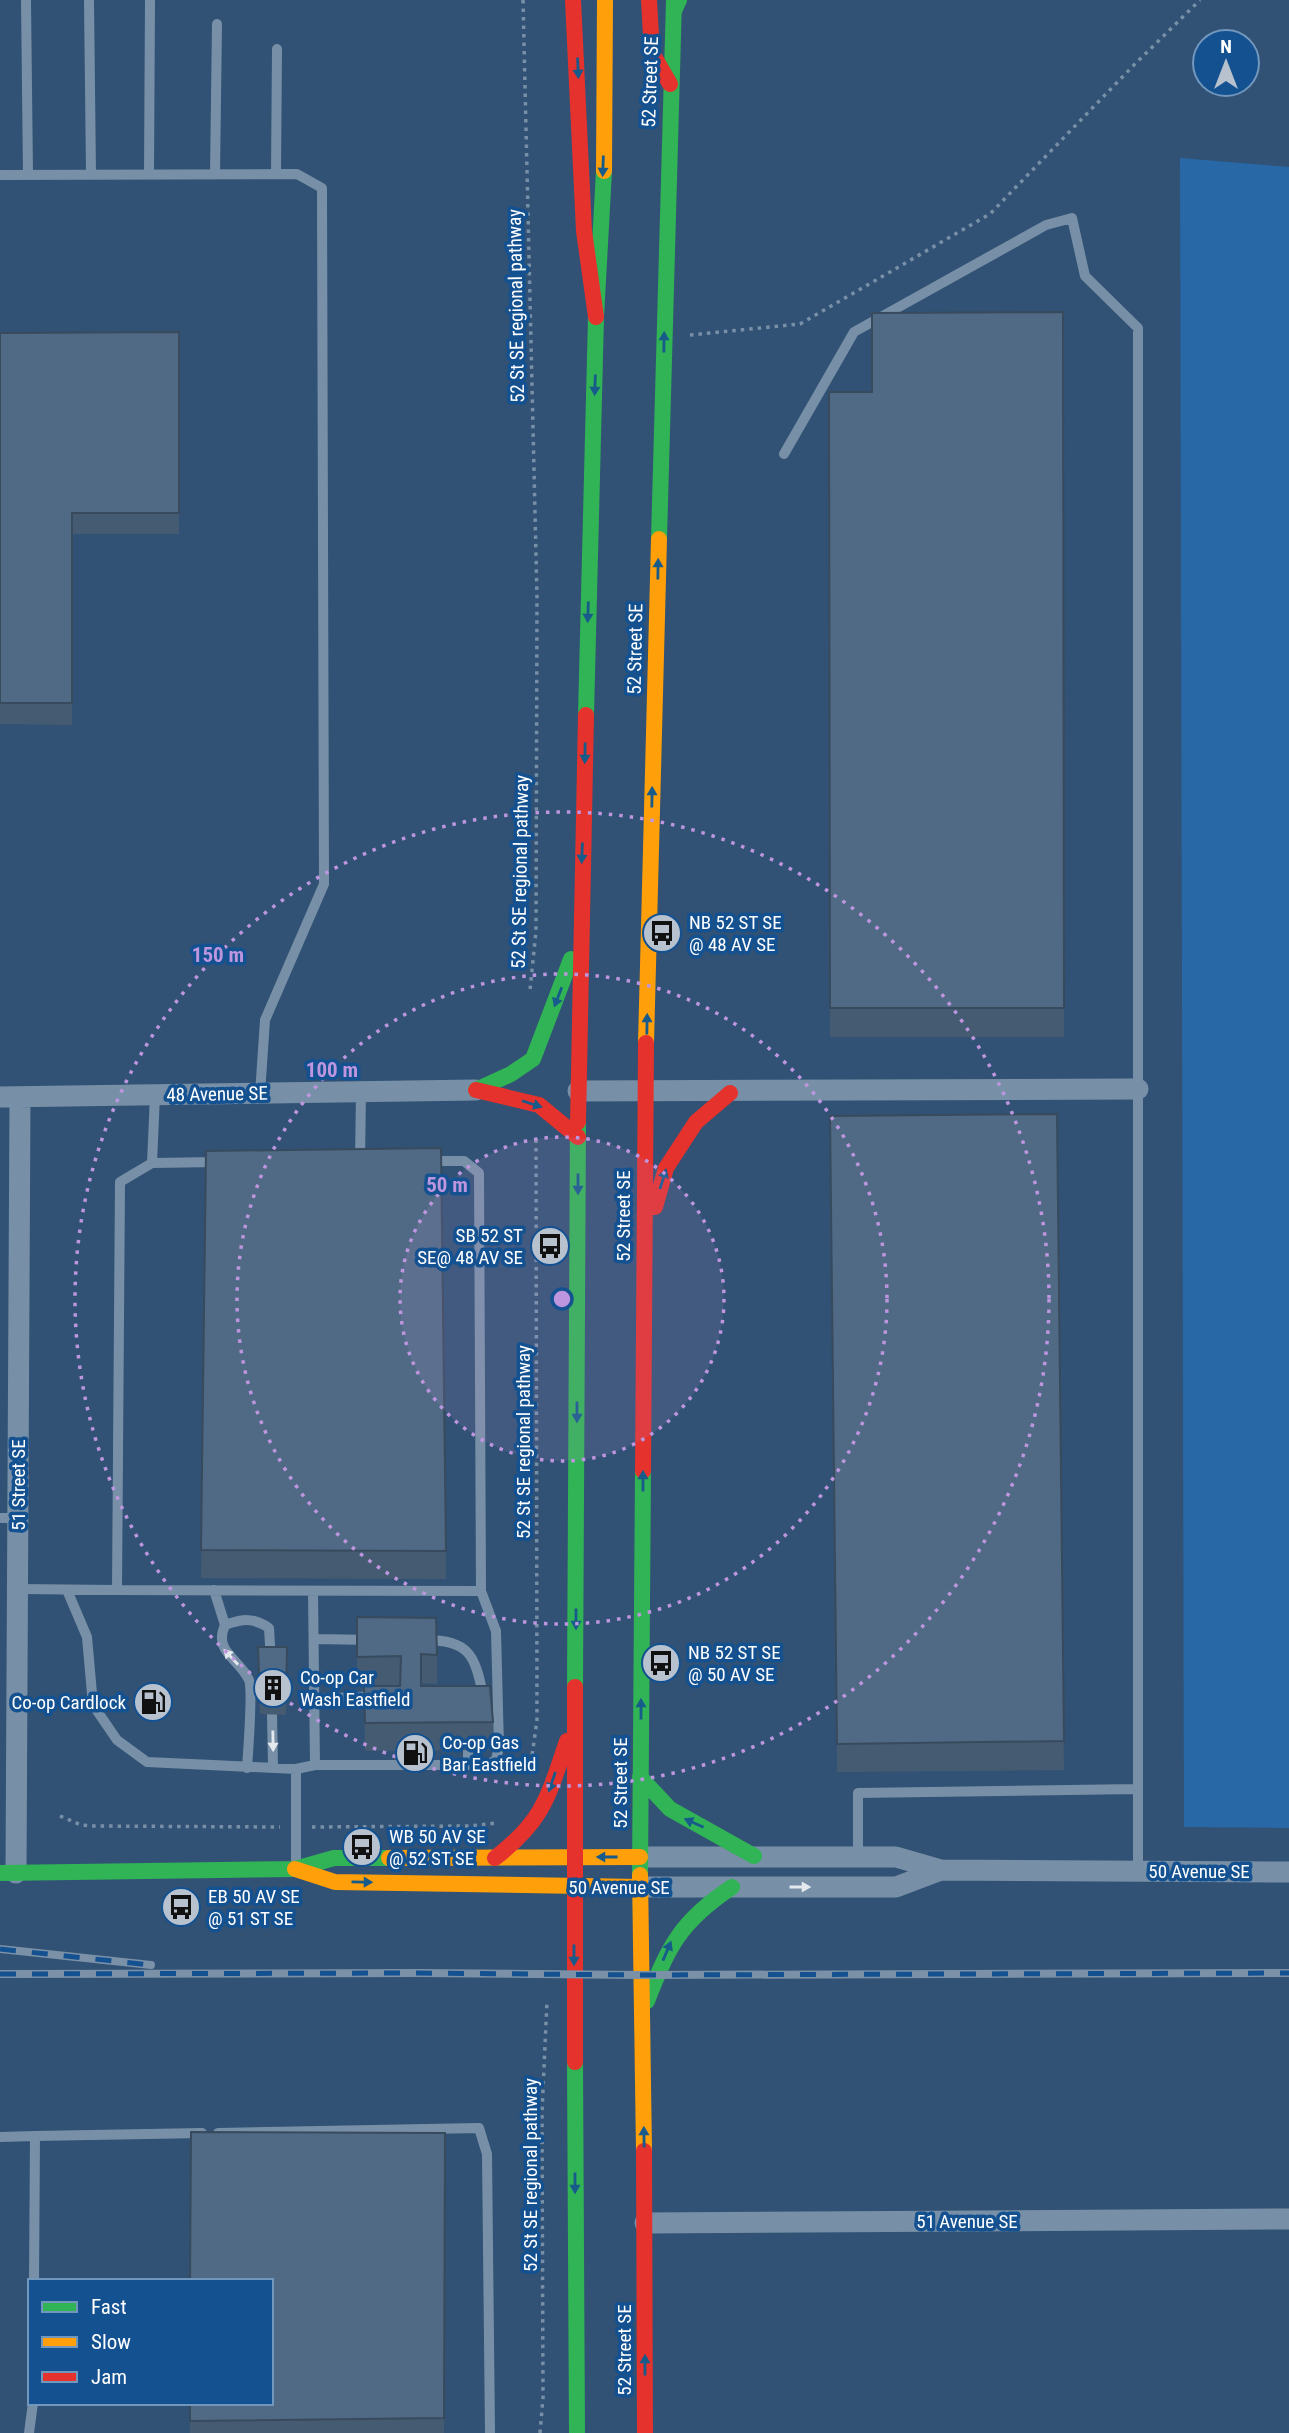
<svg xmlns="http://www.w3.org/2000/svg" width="1289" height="2433" font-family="'Roboto Condensed',sans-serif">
	<rect width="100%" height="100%" fill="#315274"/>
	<path fill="#2868a7" d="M1180,158L1289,167V1828L1184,1827Z"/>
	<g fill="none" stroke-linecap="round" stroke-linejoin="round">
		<path stroke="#7890a7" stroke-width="3.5" stroke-dasharray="3.5 5" stroke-linecap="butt" d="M523,0L537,598L536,931L530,990
			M690,335L800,324L990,214L1132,67L1200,0
			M531,1763L537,1720L536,1137
			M60,1816L81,1825L92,1826L280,1827
			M312,1827L470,1826L497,1823
			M540,2433L543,2398L542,2112L547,2001"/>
		<path stroke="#7890a7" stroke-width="10" d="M26,1L28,175
			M89,1L91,174
			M149,174L150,0
			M215,174L217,24
			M276,174L277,49
			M0,175L297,174L322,188L324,884L265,1020L260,1094
			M784,454L854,332L1046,225L1072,218L1085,276L1138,328V1871
			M155,1095L152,1163L218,1162
			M360,1161L361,1092
			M152,1163L120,1182L117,1590L481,1591L479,1173L464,1161H429
			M0,1518H18
			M17,1589L117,1590
			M67,1590L87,1637L93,1705L117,1740L147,1762L296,1769
			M214,1590L225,1625
			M315,1639L371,1640
			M425,1640C469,1640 475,1655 483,1695
			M315,1699L377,1696
			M272,1714L273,1768
			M315,1765H489L496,1759L499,1748L496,1631L481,1591
			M468,1765V1750
			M247,1768C248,1753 253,1690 249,1680C239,1658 213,1652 225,1625C242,1619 253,1617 269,1628L271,1662
			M858,1857V1793L1138,1789
			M296,1866V1769L315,1765L313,1591
			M218,2133L479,2128L487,2154L490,2433
			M35,2136L202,2133
			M0,2137L35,2136L34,2281
			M29,2433L33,2403"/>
		<path stroke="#7890a7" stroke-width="21" d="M578,1091L1138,1089
			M0,1097L476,1090
			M640,1857H896L941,1870L1289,1872
			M16,1873L20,1097
			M640,1887H896L941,1870
			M645,2223L1289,2219"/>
		<path stroke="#30b455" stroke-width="16" d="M674,11L679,0
			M659,539L674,0
			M586,715L596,317L604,171
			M476,1090L511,1074L533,1059L571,959
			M575,1687L578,1122
			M640,1777L670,1809L754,1856
			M0,1873L295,1869L334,1858H389
			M640,1875L643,1471
			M647,2001C669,1945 681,1921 732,1887
			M575,2062L577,2433"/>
		<path stroke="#ff9f0a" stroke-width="16" d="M604,171L605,0
			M646,1043L659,539
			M389,1858L640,1857
			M295,1869L335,1882L640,1887
			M640,1875L644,2151"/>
		<path stroke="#e5322d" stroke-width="16" d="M573,0L584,231L596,317
			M649,0L652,53L670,84
			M476,1090L539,1105L578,1137
			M578,1122L586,715
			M655,1207L666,1168L696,1122L730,1093
			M643,1471L646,1043
			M495,1858C544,1820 548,1797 567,1741
			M575,2062V1687
			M644,2151L645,2433"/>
		<defs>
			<path id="rail" d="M0,1949L151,1965
				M0,1974L418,1973L641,1975L1289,1973"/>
		</defs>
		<use href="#rail" stroke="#7b91a7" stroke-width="8"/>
		<use href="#rail" stroke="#145191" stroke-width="5" stroke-dasharray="16" stroke-linecap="butt"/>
	</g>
	<path fill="#455b72" d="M1063,312L1064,1037H830L829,392H872Z
		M179,332V534H72V725L0,724V333Z
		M1057,1114L1064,1770L837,1772L830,1116Z
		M441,1148L446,1579L201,1578L206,1151Z
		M357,1617L437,1655V1684L421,1683V1686L493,1722V1750L365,1751L364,1686H400L401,1685H357Z
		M287,1647L286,1715L260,1714L258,1662Z
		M445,2133L444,2433H190V2403Z"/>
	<path fill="#506a85" stroke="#384a5d" stroke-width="2" d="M1063,312L1064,1008H830L829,392H872V313Z
		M179,332V513H72V703H0V333Z
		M1057,1114L1064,1741L837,1744L830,1116Z
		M441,1148L446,1551L201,1550L206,1151Z
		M357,1617L436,1618L437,1655L421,1654V1686H490L493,1722L365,1723L364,1686H400L401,1656L357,1657Z
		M258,1647H287L286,1700L260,1699Z
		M191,2132L445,2133L444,2418L190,2421V2403H271V2281H190Z"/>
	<defs><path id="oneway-solid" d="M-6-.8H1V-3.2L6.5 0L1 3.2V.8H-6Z" transform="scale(1.75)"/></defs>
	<g fill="#175b8b">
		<use href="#oneway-solid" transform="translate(578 68) rotate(88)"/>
		<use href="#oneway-solid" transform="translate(603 166) rotate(92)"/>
		<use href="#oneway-solid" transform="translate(664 342) rotate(-89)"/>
		<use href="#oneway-solid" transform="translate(595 385) rotate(92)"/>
		<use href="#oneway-solid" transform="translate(658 569) rotate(-89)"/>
		<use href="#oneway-solid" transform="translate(588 612) rotate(92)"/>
		<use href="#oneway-solid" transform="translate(585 753) rotate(91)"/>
		<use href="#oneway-solid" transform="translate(652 797) rotate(-89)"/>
		<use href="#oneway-solid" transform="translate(582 853) rotate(92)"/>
		<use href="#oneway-solid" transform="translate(558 997) rotate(111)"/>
		<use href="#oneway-solid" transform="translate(647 1024) rotate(-89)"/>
		<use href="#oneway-solid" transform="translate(532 1104) rotate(18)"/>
		<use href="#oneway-solid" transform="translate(663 1179) rotate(-73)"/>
		<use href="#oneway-solid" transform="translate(578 1184) rotate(90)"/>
		<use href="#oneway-solid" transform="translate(577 1412) rotate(90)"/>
		<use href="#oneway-solid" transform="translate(643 1481) rotate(-90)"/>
		<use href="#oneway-solid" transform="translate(576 1619) rotate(90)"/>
		<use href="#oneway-solid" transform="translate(641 1709) rotate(-90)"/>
		<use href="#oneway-solid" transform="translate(552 1782) rotate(109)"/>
		<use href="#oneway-solid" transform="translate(694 1823) rotate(-156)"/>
		<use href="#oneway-solid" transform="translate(607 1857) rotate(180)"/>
		<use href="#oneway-solid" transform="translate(362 1882) rotate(1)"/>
		<use href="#oneway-solid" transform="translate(667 1951) rotate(-67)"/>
		<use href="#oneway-solid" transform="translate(574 1955) rotate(90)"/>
		<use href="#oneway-solid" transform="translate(644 2137) rotate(-91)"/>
		<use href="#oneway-solid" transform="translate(575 2183) rotate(90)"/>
		<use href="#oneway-solid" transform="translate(645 2365) rotate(-90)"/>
	</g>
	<g fill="#e4e9ed">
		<use href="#oneway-solid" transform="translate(231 1657) rotate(-133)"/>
		<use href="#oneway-solid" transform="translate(273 1741) rotate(89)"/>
		<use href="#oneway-solid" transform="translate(800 1887)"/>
	</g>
	<circle cx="562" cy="1299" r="162" fill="#bd96df" fill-opacity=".12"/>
	<g fill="none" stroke="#bd96df" stroke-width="3.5" stroke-dasharray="3.5 7">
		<circle cx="562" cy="1299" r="162"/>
		<circle cx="562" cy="1299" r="325"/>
		<circle cx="562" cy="1299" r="487"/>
	</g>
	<defs>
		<symbol id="bus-disc" viewBox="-11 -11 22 22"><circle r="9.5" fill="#b7c2ce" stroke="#145191"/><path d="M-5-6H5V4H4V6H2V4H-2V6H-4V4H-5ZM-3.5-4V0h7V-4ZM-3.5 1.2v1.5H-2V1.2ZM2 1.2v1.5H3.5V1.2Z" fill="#111"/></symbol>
		<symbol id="building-disc" viewBox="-11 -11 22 22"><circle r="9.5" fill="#b7c2ce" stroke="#145191"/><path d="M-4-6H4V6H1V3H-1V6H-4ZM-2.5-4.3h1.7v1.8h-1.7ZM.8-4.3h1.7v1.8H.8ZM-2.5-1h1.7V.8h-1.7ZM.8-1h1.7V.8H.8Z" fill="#111"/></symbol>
		<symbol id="fuel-disc" viewBox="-11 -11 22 22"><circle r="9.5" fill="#b7c2ce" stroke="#145191"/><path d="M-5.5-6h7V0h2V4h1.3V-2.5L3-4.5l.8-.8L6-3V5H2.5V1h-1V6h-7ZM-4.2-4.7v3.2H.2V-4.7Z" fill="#111"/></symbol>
	</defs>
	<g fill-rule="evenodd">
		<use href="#bus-disc" x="640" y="911" width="44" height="44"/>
		<use href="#bus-disc" x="528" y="1224" width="44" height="44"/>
		<use href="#bus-disc" x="639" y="1641" width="44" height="44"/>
		<use href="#building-disc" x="251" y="1666" width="44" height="44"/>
		<use href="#fuel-disc" x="131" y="1680" width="44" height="44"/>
		<use href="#fuel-disc" x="393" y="1731" width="44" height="44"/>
		<use href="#bus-disc" x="340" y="1825" width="44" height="44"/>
		<use href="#bus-disc" x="159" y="1885" width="44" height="44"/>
	</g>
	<g text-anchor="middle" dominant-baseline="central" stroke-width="7" stroke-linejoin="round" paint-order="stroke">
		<g font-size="19" fill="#fff" stroke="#145191">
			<text transform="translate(650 82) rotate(-88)">52 Street SE</text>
			<text transform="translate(516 306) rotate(-91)">52 St SE regional pathway</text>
			<text transform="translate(635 649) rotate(-89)">52 Street SE</text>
			<text transform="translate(520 872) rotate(-89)">52 St SE regional pathway</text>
			<text transform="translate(217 1094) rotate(-1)">48 Avenue SE</text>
			<text transform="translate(623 1216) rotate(-90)">52 Street SE</text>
			<text transform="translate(523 1442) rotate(-90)">52 St SE regional pathway</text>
			<text transform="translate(18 1485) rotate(-90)">51 Street SE</text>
			<text transform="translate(620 1783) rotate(-90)">52 Street SE</text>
			<text x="1199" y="1871">50 Avenue SE</text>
			<text x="619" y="1887">50 Avenue SE</text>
			<text transform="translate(530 2175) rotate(-90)">52 St SE regional pathway</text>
			<text x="967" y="2221">51 Avenue SE</text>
			<text transform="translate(624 2350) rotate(-90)">52 Street SE</text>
		</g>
		<g font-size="19" fill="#fff" stroke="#145191" text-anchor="start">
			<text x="689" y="922">NB 52 ST SE<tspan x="689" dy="22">@ 48 AV SE</tspan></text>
			<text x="523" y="1235" text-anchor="end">SB 52 ST<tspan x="523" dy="22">SE@ 48 AV SE</tspan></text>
			<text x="688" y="1652">NB 52 ST SE<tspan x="688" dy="22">@ 50 AV SE</tspan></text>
			<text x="300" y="1677">Co-op Car<tspan x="300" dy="22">Wash Eastfield</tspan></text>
			<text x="126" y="1702" text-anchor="end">Co-op Cardlock</text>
			<text x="442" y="1742">Co-op Gas<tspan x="442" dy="22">Bar Eastfield</tspan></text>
			<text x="389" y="1836">WB 50 AV SE<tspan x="389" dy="22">@ 52 ST SE</tspan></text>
			<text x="208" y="1896">EB 50 AV SE<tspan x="208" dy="22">@ 51 ST SE</tspan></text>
		</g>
	</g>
	<circle cx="562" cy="1299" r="10" fill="#bd96df" stroke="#145191" stroke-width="3.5"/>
	<g font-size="21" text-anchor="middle" font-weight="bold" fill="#bd96df" stroke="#145191" stroke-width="7" stroke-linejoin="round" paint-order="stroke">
		<text x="218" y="962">150 m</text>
		<text x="332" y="1077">100 m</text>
		<text x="447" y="1192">50 m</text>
	</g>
	<rect x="28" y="2279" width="245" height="126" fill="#145191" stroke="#7297bd" stroke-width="2"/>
	<rect x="42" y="2302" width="35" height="10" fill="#30b455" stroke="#7297bd" stroke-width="2"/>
	<text x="91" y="2314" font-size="21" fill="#ffffff">Fast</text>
	<rect x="42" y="2337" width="35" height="10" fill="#ff9f0a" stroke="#7297bd" stroke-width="2"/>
	<text x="91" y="2349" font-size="21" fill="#ffffff">Slow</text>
	<rect x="42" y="2372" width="35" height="10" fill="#e5322d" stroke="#7297bd" stroke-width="2"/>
	<text x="91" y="2384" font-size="21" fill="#ffffff">Jam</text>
	<g transform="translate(1226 63)"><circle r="33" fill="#145191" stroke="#7297bd" stroke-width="2"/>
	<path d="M0-5L12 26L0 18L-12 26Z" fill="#b7c2ce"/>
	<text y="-10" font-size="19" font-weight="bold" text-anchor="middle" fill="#ffffff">N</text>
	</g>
</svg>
